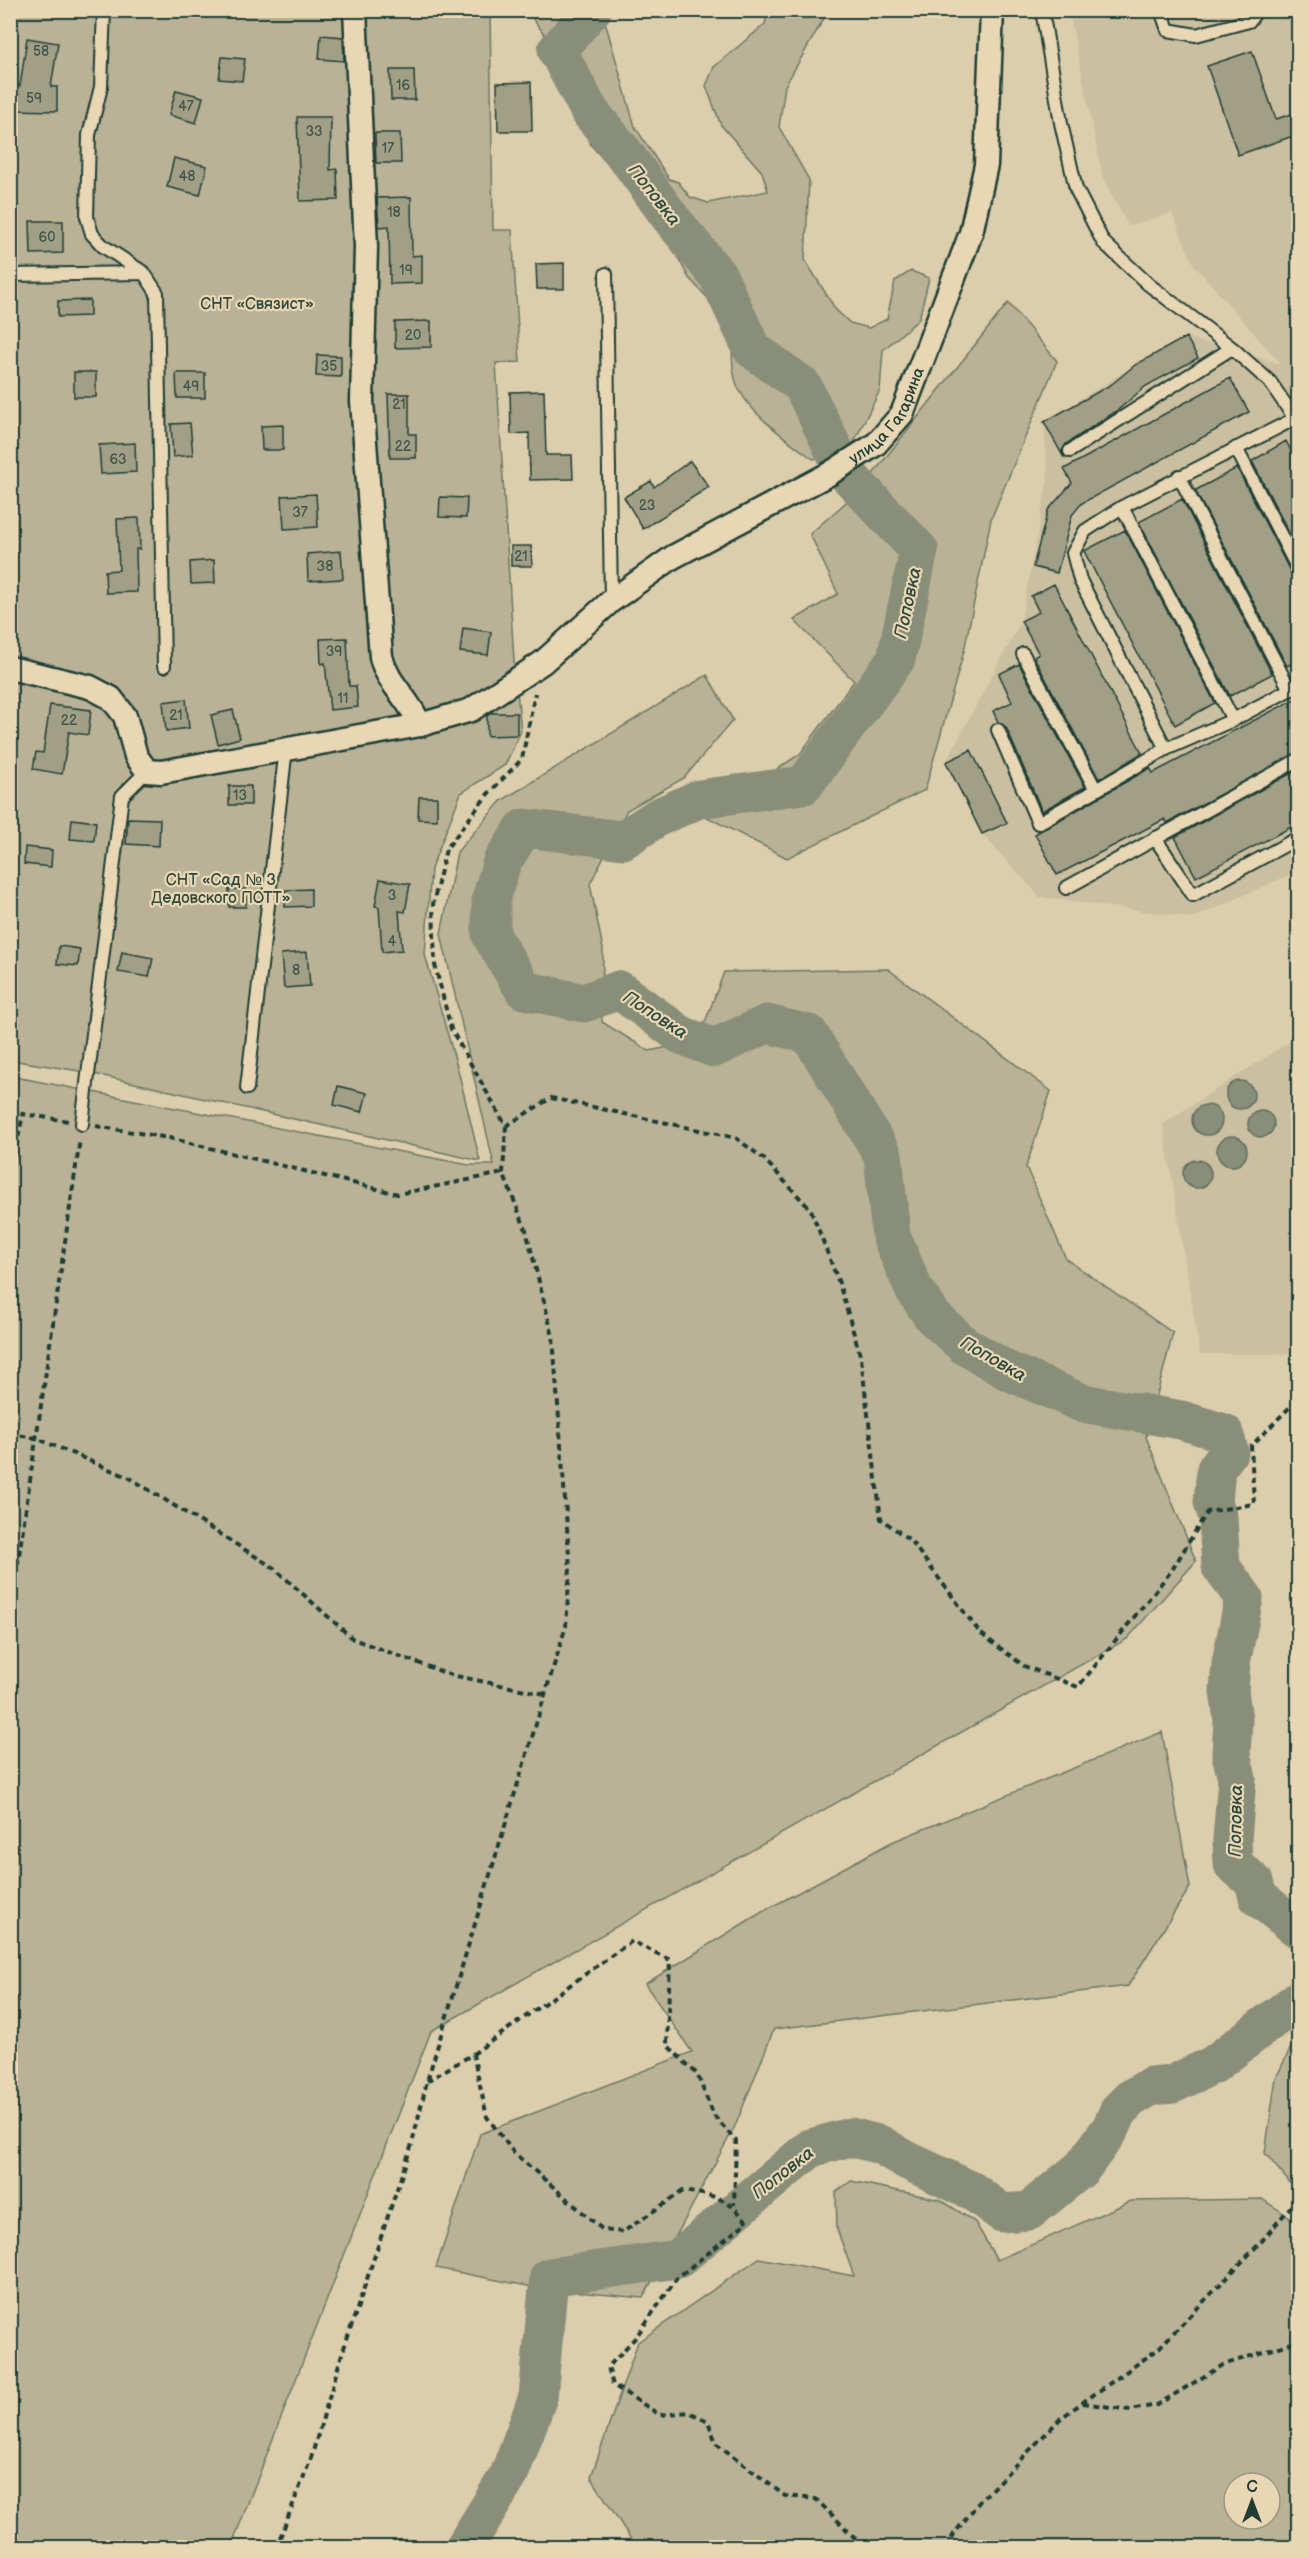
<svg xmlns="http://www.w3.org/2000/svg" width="1309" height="2558" font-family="'Balsamiq Sans',sans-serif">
	<rect width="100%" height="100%" fill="#dccdac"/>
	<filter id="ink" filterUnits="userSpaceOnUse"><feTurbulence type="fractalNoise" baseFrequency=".0167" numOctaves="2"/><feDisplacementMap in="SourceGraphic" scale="12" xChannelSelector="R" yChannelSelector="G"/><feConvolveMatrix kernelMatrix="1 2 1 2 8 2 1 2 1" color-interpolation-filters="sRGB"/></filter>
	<g filter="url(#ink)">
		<path fill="#cbbfa1" d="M1069,11H1298V871L1193,918L1040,897L982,834L946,762L1021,621L1048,478L1044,422L1135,365L1186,337L1281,364L1194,265L1172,213L1128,226L1103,178Z
			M1298,1036V1354H1200L1163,1124Z"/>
		<path fill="#b9b296" stroke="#6c7865" stroke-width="1.5" fill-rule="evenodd" d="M10,11H490L493,230H512L520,362L496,363L514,661L521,731L505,765L461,793L431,869L425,955L458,1070L480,1161L86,1072L11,1060Z
			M825,11L827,13L785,86L779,127L809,180L805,260L836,310L850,323L869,328L887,319L895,281L911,271L929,278L919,319L883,350L880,390L853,444L836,455L813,459C789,441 749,414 737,385C730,366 733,344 732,324L689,278L660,224L591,145L548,39L527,11H602L635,127L669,179L678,182L690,197L708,203L768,191L762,172L721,125L706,86L714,67L765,24L768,11Z
			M1008,303L1057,361L991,519L964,651L925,790L787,858L705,816L800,754L854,681L794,620L838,594L810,534L861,489Z
			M707,675L733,720L684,778L627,810L590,884L603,949L602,1022L649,1051L698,1041L724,972L888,969L1051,1091L1026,1167L1066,1259L1173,1333L1146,1437L1196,1561L1127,1639L431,2031L231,2547H11L10,1076L469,1165H494L441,934L457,852L501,801Z
			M1162,1732L1190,1887L1128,1986L774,2029L736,2124L643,2298L543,2289L436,2268L480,2134L692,2052L645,1984L762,1912L892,1842Z
			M1298,2033V2193L1265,2153L1276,2078Z
			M851,2181L941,2200L975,2222L997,2260L1131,2201L1262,2199L1298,2223V2547H636L591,2477L638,2342L759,2258L854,2276L837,2229L836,2192ZM1234,2483H1270V2519H1234Z"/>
		<path fill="#898e78" stroke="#5f6e5d" stroke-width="1.5" d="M1226 1095a14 14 0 1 1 28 0a14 14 0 1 1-28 0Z
			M1192 1120a15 15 0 1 1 30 0a15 15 0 1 1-30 0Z
			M1248 1124a13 13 0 1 1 26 0a13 13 0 1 1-26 0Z
			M1217 1151a15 15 0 1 1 30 0a15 15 0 1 1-30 0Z
			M1183 1174a14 14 0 1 1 28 0a14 14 0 1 1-28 0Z"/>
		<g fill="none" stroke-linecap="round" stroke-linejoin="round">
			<path stroke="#898e78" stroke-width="39" d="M592,10L557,50L590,112L624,153L670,217L718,276L752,349L802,385L845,472L919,550L896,659L804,785L699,799L658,817L623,840L524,828L502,862L491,899V935L524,990L584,1003L619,990L681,1035L714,1048L767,1024L809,1034L883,1155L891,1236L914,1289L933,1317L964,1345L1008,1371L1082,1403L1181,1420L1224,1433L1229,1451L1216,1469L1213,1502L1218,1518L1221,1567L1244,1598L1231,1663L1229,1691L1233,1720L1231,1754L1237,1779L1232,1839L1233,1864L1254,1882L1258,1897L1298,1929
				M464,2548L509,2475L538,2397L549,2277L678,2259L811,2148L850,2137L881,2145L904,2159L972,2191L1002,2213L1029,2211L1082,2168L1111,2128L1119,2110L1130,2099L1151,2086L1173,2084L1213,2065L1298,2000"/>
		</g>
		<path fill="#a29f87" stroke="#1f3d34" stroke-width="1.5" d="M321,35L343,37L344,61L319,59Z
			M27,38L58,43L51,87H57V111L11,110V86H20Z
			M1252,51L1276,119L1299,112V134L1238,155L1207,66Z
			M222,57L245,59L242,81L219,79Z
			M390,70H414L415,100H391Z
			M531,82L532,131H498L497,83Z
			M176,90L203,97L196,123L169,115Z
			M297,117H331L330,170L337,169L338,200L300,201Z
			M375,133H400L401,163H376Z
			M174,158L207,166L200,195L167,187Z
			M411,197L412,256L422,255V283L390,284L389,226L379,227L377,198Z
			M30,221H63V253L31,254Z
			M564,263V289H537L536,264Z
			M90,300V316L58,317V301Z
			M431,321V347L395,348V322Z
			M1186,337L1198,358L1146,386L1118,410L1066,444L1062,451L1064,458L1044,422L1112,384L1135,365Z
			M317,355L341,356V377L316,376Z
			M74,372H96V397H74Z
			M176,373H205V398H177Z
			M1230,378L1249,412L1082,503L1072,515L1057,573L1033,567L1048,510L1072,483L1064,469Z
			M544,391L546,455H572L573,479L530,480L529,433L511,434L510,392Z
			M388,394H409V434H416V458H390Z
			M190,423L193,455L173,457L171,424Z
			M283,425V450H262L261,426Z
			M1286,441L1299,466V552L1252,461Z
			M135,443L136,472L101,474L99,445Z
			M690,461L709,487L643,529L624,497L651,481L654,487Z
			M1237,468L1291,573L1299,577V660L1287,666L1196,492V490Z
			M316,494L318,527L284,529L282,496Z
			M440,497L467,498L466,518L439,517Z
			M1182,499L1272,674L1230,696L1139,522Z
			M139,518L140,549H136L137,592L106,593L105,571L119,570L117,519Z
			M1125,530L1215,703L1175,725L1084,551Z
			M511,546H531L532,566H511Z
			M341,551L343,579L308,581L307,554Z
			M214,560L215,583L191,584L190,562Z
			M1054,584L1142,753L1099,779L1034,657L1039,654L1021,621L1039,612L1031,596Z
			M463,628L491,632L488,655L460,652Z
			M347,638L349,686H356L358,707L330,710L325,663L321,664L320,639Z
			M1019,664L1085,787L1042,811L1006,727L998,722L993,711L1012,702L999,674Z
			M1299,697V752L1167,823L1165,819L1057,875L1035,834L1150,768L1153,773Z
			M186,699L189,728L166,731L163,702Z
			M50,705L91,710L88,735L69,732L62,774L33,769L36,752L43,753Z
			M233,710L240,738L218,744L211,715Z
			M491,713H517V735L487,736V716Z
			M971,750L1007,823L982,834L946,762Z
			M1299,769V823L1196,877L1175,837Z
			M229,786H251V805H229Z
			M419,797H437V820L418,819Z
			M128,818L160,819L159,846L126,844Z
			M72,819L96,822L94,841L70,839Z
			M25,847L52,850L51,867L24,864Z
			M380,879L410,884L405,912L399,911L402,950L382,952L379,907L375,906Z
			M229,889H246V907H229Z
			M311,889V906L285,907V890Z
			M59,946L80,949L78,966L57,964Z
			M122,952L153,958L149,977L118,972Z
			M307,952L310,986L284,988L281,954Z
			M338,1086L367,1093L362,1112L334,1105Z"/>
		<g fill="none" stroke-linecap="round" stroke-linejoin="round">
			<defs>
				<path id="service" d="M104,10L101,87L89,135L87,217L92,234L103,246L144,273L157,293L164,666
					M1042,10L1061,123L1076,189L1103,242L1148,284L1232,348L1270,382L1298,423
					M1161,10L1168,30L1196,35L1249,21L1257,10
					M606,274L611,601
					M10,275L142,273
					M1298,417L1122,507L1085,531L1073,553L1080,580L1166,749L1233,720L1298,685
					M1236,448L1298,569
					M1070,451L1232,348
					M1179,476L1290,690
					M1122,507L1233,720
					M1023,654L1096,790L1166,749
					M998,730L1038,823L1096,790
					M1155,838L1193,895L1298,838
					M1066,888L1298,760
					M247,1088L286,748
					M82,1124L122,796L147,771"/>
				<g id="minor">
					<path d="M355,10L366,247L362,401L381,657C388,685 409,698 420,725"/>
					<path id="s1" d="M10,668L90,687L111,698L125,716L136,756L147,771L161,772L420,725L471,710L543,662L611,601L673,557L829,474L876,444L902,414L971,233L986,165L992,10"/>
				</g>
			</defs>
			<use href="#service" stroke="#1f3d34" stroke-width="16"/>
			<use href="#minor" stroke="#1f3d34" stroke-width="27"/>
			<path stroke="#1f3d34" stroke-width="4" stroke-dasharray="6 4.5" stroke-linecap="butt" d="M10,1112L68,1121
				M96,1126L169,1138L398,1194L503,1173
				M506,1126L551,1098L736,1138L764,1159L811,1210L839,1283L861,1358L881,1519L910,1540L980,1633L1024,1666L1078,1687L1172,1570L1207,1512L1254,1504L1251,1446L1298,1399
				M10,1178L23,1114
				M10,1434L36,1438L130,1478L274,1568L353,1639L451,1675L545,1694
				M10,1617L80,1139
				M473,2054L632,1941L670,1960L667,2045L697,2074L714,2116L736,2141L734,2205
				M427,2081L473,2054L487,2117L514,2153L603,2230L623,2232L683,2191C715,2196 726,2196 747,2222L677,2278L636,2337L608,2367L613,2385L660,2415L689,2412L708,2421L716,2443L785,2496L816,2499L865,2548
				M1083,2403L1130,2410L1157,2405L1223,2365L1298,2341
				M276,2548L311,2458L342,2354L412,2144L427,2081L566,1626L570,1568L553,1337L526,1230L503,1173L506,1126L451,1029L435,965L433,904L446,849L488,794L522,759L535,693
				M947,2548L954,2534L980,2501L1062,2417L1157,2350L1261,2242L1298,2198"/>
			<use href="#service" stroke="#e8d6b4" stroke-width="12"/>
			<use href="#minor" stroke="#e8d6b4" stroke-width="22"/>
		</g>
	</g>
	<g text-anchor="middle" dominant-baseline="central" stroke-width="4.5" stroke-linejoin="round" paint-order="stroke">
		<g font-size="14" fill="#405649">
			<text x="41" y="51">58</text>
			<text x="403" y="85">16</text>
			<text x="34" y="98">59</text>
			<text x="186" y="106">47</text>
			<text x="314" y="131">33</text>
			<text x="388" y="148">17</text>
			<text x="187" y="176">48</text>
			<text x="394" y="212">18</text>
			<text x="47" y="237">60</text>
			<text x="406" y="270">19</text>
			<text x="413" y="335">20</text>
			<text x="329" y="366">35</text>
			<text x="191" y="386">49</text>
			<text x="399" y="404">21</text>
			<text x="403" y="446">22</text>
			<text x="118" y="459">63</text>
			<text x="647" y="505">23</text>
			<text x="300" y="512">37</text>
			<text x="521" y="556">21</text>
			<text x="325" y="566">38</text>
			<text x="334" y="651">39</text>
			<text x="343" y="698">11</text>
			<text x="176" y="715">21</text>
			<text x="69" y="720">22</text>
			<text x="240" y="795">13</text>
			<text x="392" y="895">3</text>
			<text x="392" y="941">4</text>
			<text x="296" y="970">8</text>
		</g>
		<g font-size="16" fill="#2e493e" stroke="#e8d6b4">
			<text x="257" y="304">СНТ «Связист»</text>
			<text x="221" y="880">СНТ «Сад № 3<tspan x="221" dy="18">Дедовского ПОТТ»</tspan></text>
		</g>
		<g font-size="16" fill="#1f3d34" stroke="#e8d6b4">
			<text stroke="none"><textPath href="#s1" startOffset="1035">улица Гагарина</textPath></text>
		</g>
		<g font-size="18" font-style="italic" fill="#2f493e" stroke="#e8d6b4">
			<text transform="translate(654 195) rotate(52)">Поповка</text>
			<text transform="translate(908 603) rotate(-78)">Поповка</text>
			<text transform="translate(655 1015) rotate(33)">Поповка</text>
			<text transform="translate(993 1359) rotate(30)">Поповка</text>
			<text transform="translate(1236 1821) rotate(-89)">Поповка</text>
			<text transform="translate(783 2173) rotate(-38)">Поповка</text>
		</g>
	</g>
	<rect width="1309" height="2558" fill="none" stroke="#e8d6b4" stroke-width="36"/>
	<rect x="18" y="18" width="1273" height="2522" fill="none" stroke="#1f3d34" stroke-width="2" filter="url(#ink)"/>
	<g transform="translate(1252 2501)"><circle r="28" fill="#e8d6b4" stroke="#989981" stroke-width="1.5"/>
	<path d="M0-4.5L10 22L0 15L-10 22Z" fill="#1f3d34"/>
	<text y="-9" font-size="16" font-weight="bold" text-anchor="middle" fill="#1f3d34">С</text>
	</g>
</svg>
